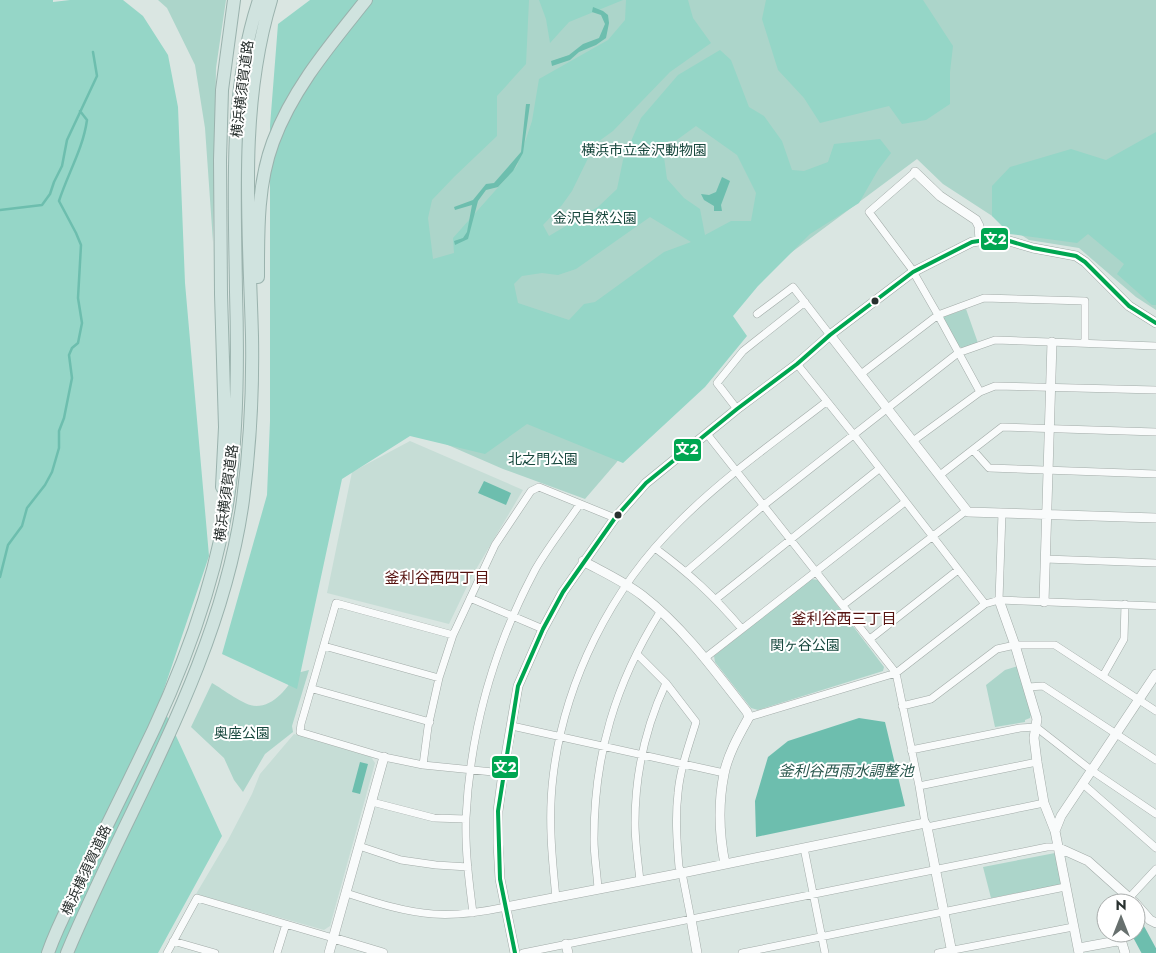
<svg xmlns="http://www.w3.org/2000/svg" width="1156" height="953" font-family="Jost,'Noto Sans JP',sans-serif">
	<rect width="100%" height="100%" fill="#dae6e2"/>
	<path fill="#c6ddd6" d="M410,441L523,490L472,576L449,624L327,593L352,472Z
		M294,734L371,757L375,763L330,926L324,930L196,894L228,840L252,794L260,774Z"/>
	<path fill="#acd5ca" d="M158,0H226L216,68L213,242L205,128L195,65L167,8Z
		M507,0H1156V310L1136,297L1079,248L1029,240L943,184L917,159L757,278L616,463L585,499L503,469L418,432L410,178Z
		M966,309L978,343L962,348L957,345L943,317Z
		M811,579L818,580L884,667L883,671L758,710L751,708L715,662L714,656Z
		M1018,666L1031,715L1030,718L1025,720V722L995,727L986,685L1005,670Z
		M309,670L292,726L293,732L265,754L243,792L234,780L224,758L191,727L212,683C223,689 244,706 256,706C275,706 288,687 297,673Z
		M1055,853L1062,883L1059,885L991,898L983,867Z"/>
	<path fill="#95d6c7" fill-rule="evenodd" d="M0,0H53V2L70,0H123L143,16L168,55L178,107L185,283L209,556L160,701L222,836L158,953H0Z
		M310,0H529L526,64L497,96V136L455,176L432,200L428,218L433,259L454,253L453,238L517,166L532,121L539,79L608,40L625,20L626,0H688L693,18L711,43L670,72L613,131L595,144L572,191L562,205L543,225L549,236L598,207L617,189L623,160L641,118L678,75L720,50L731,60L749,107L764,116L782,141L792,170L804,171L828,162L834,144L880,139L891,153L878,170L859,203L810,234L758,286L733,316L747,336L705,387L623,463L527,424L485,454L410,436L342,479L297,689L222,654L267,495L270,421V126L278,24ZM696,126L737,155L756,193L751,221H731L705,235L700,209L684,198L667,179L663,150ZM650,217L691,242L664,252L595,302L584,304L569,320L518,303L514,284L522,276L542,273L558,275L576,269Z
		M539,0H623L569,22L550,43L546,19Z
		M766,0H923L953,46L950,72V104L926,120L902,124L889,106L820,123L804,98L778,70L762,19Z
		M1156,132V305H1152L1117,274L1124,264L1088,234L1077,243L1010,234L992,216V186L1010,167L1071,149L1106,160Z"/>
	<path fill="#6dbeae" d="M593,7L603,11L608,15L609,23L606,38L596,45L579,52L570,60L552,66L551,61L569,55L583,44L599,38L605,24L601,15L592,12Z
		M526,104H530L523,153L513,171L498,187L486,190L478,201L468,239L455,245L454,241L463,238L467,232L472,205L455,210L454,207L473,200L486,184L494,183L521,152Z
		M722,177L730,181L721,205L722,211H714V206L704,200L701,194L709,195L716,192Z
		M484,481L511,493L506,505L478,493Z
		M859,718L885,722L905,806L756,837L755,801L768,757L788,741Z
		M360,762L368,764L360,794L352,792Z"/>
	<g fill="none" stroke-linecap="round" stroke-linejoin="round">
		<path stroke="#6dbeae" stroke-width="2.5" d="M0,210L42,205L50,194L54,182L62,166L67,140L97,76L93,52
			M0,577L8,545L22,526L27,508L45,485L52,472L59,448V431L64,418L72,378L69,355L72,348L78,343L82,323L78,298L81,245L76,233L59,201C68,173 83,149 87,120L80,111"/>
		<path stroke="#6dbeae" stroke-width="15" d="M1136,927L1150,953"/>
		<defs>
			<path id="minor" d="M915,172L869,212L911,268L938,315L980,392
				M757,314L793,287L830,335
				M797,364L854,435L985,604
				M861,374L938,315L984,298L1085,301V343
				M737,409L717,383L743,351L805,302
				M707,434L896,673L919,786L925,823
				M913,441L980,392L995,386L1156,390
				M973,450L989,468L1156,474
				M940,475L1002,427L1156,432
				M655,548C690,574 714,596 742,629
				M1045,559L1156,563
				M687,571L764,505L958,353L995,340L1156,346
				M470,598L543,629
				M716,599L879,469
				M999,600L1002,513
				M843,605L967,510
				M453,635L336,603L301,724L300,732L384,757L423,765L503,773
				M870,639L958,570
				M324,646L439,678
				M637,654L666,683L696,722C689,745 680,769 678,793C675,818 677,843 679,867L682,873L691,919
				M705,658L905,502
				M1103,676L1124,639L1125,604
				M1028,687L1043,686L1156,760
				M313,689L430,722
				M902,706L931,699L997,649L1015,645H1055L1156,711
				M749,717L896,673L985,604L999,600L1156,606
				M512,726L724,773
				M911,750L1020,728L1036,727L1091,770L1156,814
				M423,765L428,727L439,678L453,635L495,545L531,491L539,487L615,518
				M1083,784L1156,848
				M919,786L1037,762
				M372,802L434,818L466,819
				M927,827L1044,803
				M359,846L401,860L436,865L468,867
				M804,848L825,953
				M640,881C638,861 635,842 635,823C635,775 646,726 666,683
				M598,889C597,872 594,856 594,839C594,755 615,684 660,612
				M346,893C374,902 403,912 433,914C457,916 482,912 506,907
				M1130,897L1156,869
				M556,898C552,858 548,818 553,777C564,682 611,588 680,521C724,477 777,440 826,402
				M473,913C469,882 465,850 466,818C470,732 494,647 535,570C548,547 565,526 580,504
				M173,941L215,953
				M167,953L197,898L333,938
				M277,953L286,924
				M523,953L1047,847H1057
				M742,953L1065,887
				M938,953L1073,927"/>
			<path id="tertiary" d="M915,172L940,196L976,220L979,226L980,240
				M830,335L968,512L1156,518
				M583,561C603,572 625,582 643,596C684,628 715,671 747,712L749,717C739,735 728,754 724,774C718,804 719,834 725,864
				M999,600L1015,645L1037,719L1034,738L1037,762L1044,803L1055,831
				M1044,602L1052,342
				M1057,847L1088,861L1135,903
				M1136,904L1150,920L1156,923
				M506,907L682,873L925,823L927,827L952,953
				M691,919L697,953
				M333,938L383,953
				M566,944L568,953
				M1079,948L1117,941L1122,943L1125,953
				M329,953L384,757
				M515,953L500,879L498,844V811L503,773L518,686L543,629L563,592L615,518L646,483L737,409L797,364L830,335L913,272L972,242L992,239L1006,240L1033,248L1076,256L1085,262L1129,306L1156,323
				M1079,953L1055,831L1061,816L1156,674"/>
			<path id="motorway" d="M258,277C258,233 257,185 273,142C293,88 331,44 366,0
				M222,487L225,427L221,294L220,160L222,90L234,0
				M48,953C54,936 62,919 70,903C91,856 115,810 137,764C180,678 216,586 229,491C238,425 238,358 236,292C235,194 228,94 259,0
				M67,953C129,805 221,662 243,500C250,446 253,391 252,336C249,224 238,109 271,0"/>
		</defs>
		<use href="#minor" stroke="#a2aba8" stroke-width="8"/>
		<use href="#tertiary" stroke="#a2aba8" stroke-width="10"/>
		<use href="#motorway" stroke="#9ab2ad" stroke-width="14"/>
		<use href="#minor" stroke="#f9fbfb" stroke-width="7"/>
		<use href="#tertiary" stroke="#f9fbfb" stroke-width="9"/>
		<use href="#motorway" stroke="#d0e3df" stroke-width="12"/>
		<defs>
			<path id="bus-1" d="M515,953L500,879L498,811L518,686L543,629L563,592L615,518L646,483L737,409L797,364L830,335L913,272L972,242L992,239L1006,240L1033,248L1076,256L1085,262L1129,306L1156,323"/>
		</defs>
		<use href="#bus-1" stroke="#fff" stroke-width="8"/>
		<use href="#bus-1" stroke="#00a651" stroke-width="4"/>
	</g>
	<g fill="#29312f" stroke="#fff" stroke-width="2">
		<circle cx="875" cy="301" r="4.5"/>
		<circle cx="618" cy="515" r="4.5"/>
	</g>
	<g text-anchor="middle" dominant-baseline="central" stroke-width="4" stroke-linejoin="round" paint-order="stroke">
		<g font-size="14" fill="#29312f" stroke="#fff">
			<text transform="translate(242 89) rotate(-83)">横浜横須賀道路</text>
			<text transform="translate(226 493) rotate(-82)">横浜横須賀道路</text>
			<text transform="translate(86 870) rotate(-65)">横浜横須賀道路</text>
		</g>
		<g font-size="14" fill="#17473d" stroke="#fff">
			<text x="644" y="150">横浜市立金沢動物園</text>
			<text x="595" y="218">金沢自然公園</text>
			<text x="543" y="459">北之門公園</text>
			<text x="805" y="645">関ヶ谷公園</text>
			<text x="242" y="733">奥座公園</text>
		</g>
		<g font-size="15" fill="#571310" stroke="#fff">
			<text x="437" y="578">釜利谷西四丁目</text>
			<text x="844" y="619">釜利谷西三丁目</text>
		</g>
		<g font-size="15" font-style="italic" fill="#28564c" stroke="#fff">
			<text x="846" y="771">釜利谷西雨水調整池</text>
		</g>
	</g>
	<g stroke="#fff" stroke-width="2">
		<rect x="980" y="227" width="29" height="24" rx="5" fill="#00a651"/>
		<rect x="673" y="438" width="29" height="24" rx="5" fill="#00a651"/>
		<rect x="491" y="755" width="28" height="24" rx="5" fill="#00a651"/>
	</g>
	<g font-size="14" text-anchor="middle" font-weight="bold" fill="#fff">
		<text x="995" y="244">文2</text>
		<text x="687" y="454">文2</text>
		<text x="505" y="772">文2</text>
	</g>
	<g transform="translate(1121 918)"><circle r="24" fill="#ffffff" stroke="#a9adac"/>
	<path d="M0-4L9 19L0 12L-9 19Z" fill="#67706e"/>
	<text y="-8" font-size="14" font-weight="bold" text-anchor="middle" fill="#29312f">N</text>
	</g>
</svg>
